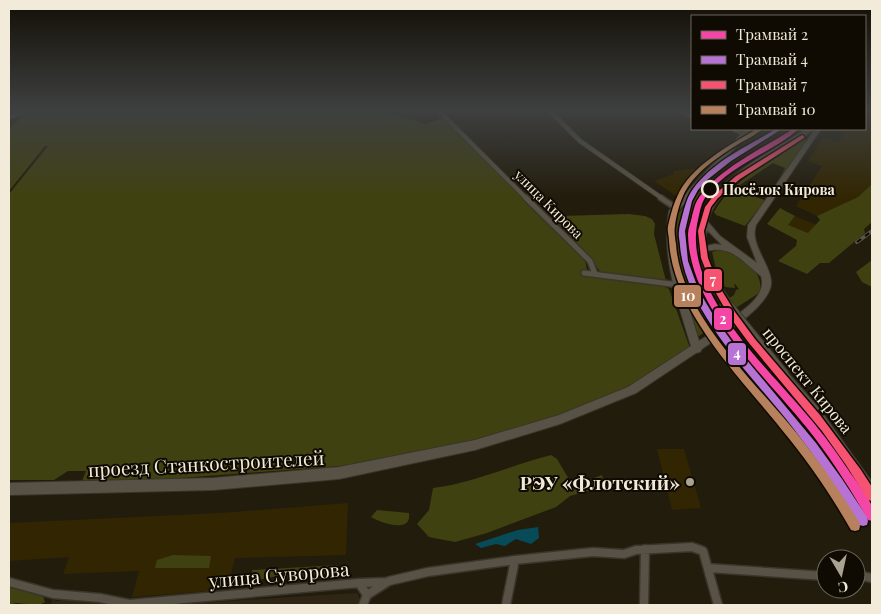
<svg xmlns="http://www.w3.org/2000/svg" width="881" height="614" font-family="'Playfair Display',serif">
	<rect width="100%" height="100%" fill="#221c0c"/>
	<path fill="#322602" d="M865,111H872V184L858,197L817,216L796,206L822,166L808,161L823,138L839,142L845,129H865Z
		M709,167L679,198L654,181L674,174V171Z
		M795,216L817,225L808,233L787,225Z
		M657,449H684L701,508L672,510Z
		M348,503L346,555L235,558L230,578L212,580L209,591L132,597L139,571L63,574L69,557L9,561V523L221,513Z"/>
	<path fill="#302616" d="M357,593L361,601L360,605H166Z
		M64,598L114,605H51L52,600L59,601Z"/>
	<path fill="#404111" d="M33,111H382L426,124L442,118L585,259L588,276L663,286L669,289L691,351L617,392L555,417L488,437L416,453L353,465L167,479L82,481L86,471H68L54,480H9V194L48,146H45L9,191V129L23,115Z
		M803,138L807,140L779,179L785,168L773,163L740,185C742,194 755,196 764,200V202L745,226L716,215L714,212C731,181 775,158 803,138Z
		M872,184V222L864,229L865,233L829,263H820L807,274L778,261L796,246L797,240L767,224L780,208L795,216L788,225L808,233L820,220L817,216L858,197Z
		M703,188L706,189C677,221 689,264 707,298L700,300L695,292H688L684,288C680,270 669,234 676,217C678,211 697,195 703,188Z
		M629,214L645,216L652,219L655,224L654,234L666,281L601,273L589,256L555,220L560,216Z
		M720,250C738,253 767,273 759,293L719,319L691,302L685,292L693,293L698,302L713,308L734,295L736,290L739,289L735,284H734L735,288L725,287L716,269L712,252Z
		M872,260V287L862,282L856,272Z
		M689,307L714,322L715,325L699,336L696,334Z
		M551,455L557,459L573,486L602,475L605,486L570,496L556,507L487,533L455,542L429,537L417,524L429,510L433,488C474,483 511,465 551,455Z
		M377,510L409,513C412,534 381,523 371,517Z
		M173,555L211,556L209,568H155L157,560Z
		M337,565L340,568L336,572L293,579L282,575L253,581L252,570Z
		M9,587L24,588L42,593L45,602L39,605L16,603L9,605Z"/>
	<path fill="#084b58" d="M538,527L539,538L531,544L516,539L505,546L496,544L481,548L475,544L518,530Z"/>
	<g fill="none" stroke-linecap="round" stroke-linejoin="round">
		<defs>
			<path id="street-far2" d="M439,111L527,199
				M550,111L580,141L663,199
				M682,111L692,117
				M9,117L26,111
				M733,129L744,134"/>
			<path id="street-far1" d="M526,198L590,261L595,274
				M661,198L676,208
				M584,273L679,285"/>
			<path id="street" d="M708,568L826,576
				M856,575L872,578
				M9,582L53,594L100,598L129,604L359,583L367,595
				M359,583L387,582
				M367,595L389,581L428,572L515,560L593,552L624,554L636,550L692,547L703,551L718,605
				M363,605L367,595
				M506,605L515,560
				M644,605L645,549"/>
			<path id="secondary" d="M746,129H752L677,212C671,241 678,269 686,298L725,323C739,313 768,297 761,276C743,263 733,245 707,251L710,266L722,290L718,293L715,292C708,279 701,265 698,250C697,244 698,237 699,231C708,179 767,155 806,129H813C806,137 794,143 784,149C760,164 713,191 708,222L720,236L757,263L747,237L748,225L815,129H821L756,225C755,229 754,233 755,237C757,252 769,265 771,280C775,304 719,337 702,349L700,352L696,353L636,393L560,424L475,450L339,479L213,490L9,495V483L213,478L339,467L475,440L559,415L628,387L691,346C678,303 661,256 669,211ZM707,230L722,245L715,244L706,246L705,240ZM689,308L719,328L699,341Z
				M784,371L787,372L818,407L872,482V497L868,495L810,413L781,378L779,375L781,372Z"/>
		</defs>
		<use href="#street-far2" stroke="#39352a" stroke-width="5.5"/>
		<use href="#street-far1" stroke="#39352a" stroke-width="8"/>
		<use href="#street" stroke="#39352a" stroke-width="11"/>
		<use href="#secondary" stroke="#39352a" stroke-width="2"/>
		<use href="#street-far2" stroke="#585246" stroke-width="4"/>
		<use href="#street-far1" stroke="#585246" stroke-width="5"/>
		<use href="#street" stroke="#585246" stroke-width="8"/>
		<use href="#secondary" fill="#585246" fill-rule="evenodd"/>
		<defs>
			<path id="rail" d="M857,242L872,231"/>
		</defs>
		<use href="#rail" stroke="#595549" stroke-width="4"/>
		<use href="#rail" stroke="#100b02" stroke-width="2" stroke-dasharray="5" stroke-linecap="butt"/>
		<defs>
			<path id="secondary-bridge-far1" d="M718,290L730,308"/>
			<path id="secondary-bridge" d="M729,307L784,375"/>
		</defs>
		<use href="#secondary-bridge-far1" stroke="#39352a" stroke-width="11" stroke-linecap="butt"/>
		<use href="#secondary-bridge" stroke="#39352a" stroke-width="12" stroke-linecap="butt"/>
		<use href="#secondary-bridge-far1" stroke="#585246" stroke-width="8"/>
		<use href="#secondary-bridge" stroke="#585246" stroke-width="10"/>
		<defs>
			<path id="tram-1" d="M793,129H799C771,153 730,165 707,195C701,203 700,211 698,220C682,288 761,361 801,408C818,427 833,447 847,468C853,477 869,498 872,506C873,510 872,517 872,521L868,520C850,488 830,457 807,428C764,374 689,308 688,234C688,228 691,222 692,216C693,212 694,208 695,205C708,174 765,147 793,129Z"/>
			<path id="tram-2" d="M776,129H782L731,161L707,180L698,190L692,201L685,231L688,261L699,291L715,318L735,346L816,443L842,479L867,517L868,521L867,525L863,526L859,525C839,491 817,459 793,428C753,376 686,314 680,246C680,242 678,236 679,231C679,227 681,221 682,217C685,206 687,197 693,189C713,161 748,146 776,129Z"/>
			<path id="tram-3" d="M802,135L804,136V138L740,179L718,198L711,207L704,231L708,258L719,286L735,312L755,339L820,415L861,470L872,487V501L868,500L846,465L822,431L749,343L729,316L712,286L701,258L698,231L705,207L714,195L736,176Z"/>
			<path id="tram-4" d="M757,129H763C756,134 748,139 740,143C719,156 693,173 683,196C679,205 676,217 675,226C674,231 675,238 676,244C680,311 748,375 789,424C815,455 838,488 859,522L860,526L859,530L855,531L851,530C831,495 808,461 782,430C740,377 673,312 669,241C669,236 667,231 668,226C670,217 673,205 677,197C690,166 730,145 757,129Z"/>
		</defs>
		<use href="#tram-1" stroke="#100b02" stroke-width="3"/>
		<use href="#tram-2" stroke="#100b02" stroke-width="3"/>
		<use href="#tram-3" stroke="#100b02" stroke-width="3"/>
		<use href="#tram-4" stroke="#100b02" stroke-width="3"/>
		<use href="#tram-1" fill="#f346a5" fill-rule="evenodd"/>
		<use href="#tram-2" fill="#b673d3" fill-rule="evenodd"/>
		<use href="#tram-3" fill="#f65372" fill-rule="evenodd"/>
		<use href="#tram-4" fill="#b6815c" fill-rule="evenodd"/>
	</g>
	<linearGradient id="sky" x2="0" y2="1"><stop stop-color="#130f07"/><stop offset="0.56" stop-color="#3e4040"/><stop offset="1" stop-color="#3e4040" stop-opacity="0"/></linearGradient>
	<rect width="881" height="197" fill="url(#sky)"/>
	<circle fill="#100b02" stroke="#f2ebd9" stroke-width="2.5" cx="710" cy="189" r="8"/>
	<circle fill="#a9a391" stroke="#100b02" stroke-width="2" cx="690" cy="482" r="5"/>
	<g text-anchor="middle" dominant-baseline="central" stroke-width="4" stroke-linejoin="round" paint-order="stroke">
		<g font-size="14" font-weight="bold" fill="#f2ebd9" stroke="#100b02" text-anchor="start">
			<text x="723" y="189">Посёлок Кирова</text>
		</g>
		<g font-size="14" fill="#f2ebd9" stroke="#100b02">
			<text transform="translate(549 204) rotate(45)">улица Кирова</text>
		</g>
		<g font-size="16" fill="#f2ebd9" stroke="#100b02">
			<text transform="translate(808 380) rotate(51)">проспект Кирова</text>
		</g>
		<g font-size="19" fill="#f2ebd9" stroke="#100b02">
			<text transform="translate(206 463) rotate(-3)">проезд Станкостроителей</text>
			<text transform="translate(279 574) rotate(-5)">улица Суворова</text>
		</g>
		<g font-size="19" font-weight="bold" fill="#f2ebd9" stroke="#100b02" text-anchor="end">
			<text x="680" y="482">РЭУ «Флотский»</text>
		</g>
	</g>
	<g stroke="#100b02" stroke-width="2">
		<rect x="703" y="268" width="20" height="24" rx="5" fill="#f65372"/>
		<rect x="673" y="284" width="29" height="24" rx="5" fill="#b6815c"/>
		<rect x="713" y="307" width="20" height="24" rx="5" fill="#f346a5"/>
		<rect x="727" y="342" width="20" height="24" rx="5" fill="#b673d3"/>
	</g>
	<g font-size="14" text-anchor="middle" font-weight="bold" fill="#fff">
		<text x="713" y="285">7</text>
		<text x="688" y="301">10</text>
		<text x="723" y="324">2</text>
		<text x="737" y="358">4</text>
	</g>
	<rect width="881" height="614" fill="none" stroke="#f2ebd9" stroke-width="20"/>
	<rect x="691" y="15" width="175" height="115" fill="#100b02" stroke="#6a6558"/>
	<rect x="701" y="31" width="25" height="8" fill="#f346a5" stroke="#6a6558"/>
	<text x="736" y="40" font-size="15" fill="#f2ebd9">Трамвай 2</text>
	<rect x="701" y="56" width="25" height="8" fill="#b673d3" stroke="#6a6558"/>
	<text x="736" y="65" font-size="15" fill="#f2ebd9">Трамвай 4</text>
	<rect x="701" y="81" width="25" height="8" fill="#f65372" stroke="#6a6558"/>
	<text x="736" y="90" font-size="15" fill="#f2ebd9">Трамвай 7</text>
	<rect x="701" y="106" width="25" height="8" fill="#b6815c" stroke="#6a6558"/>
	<text x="736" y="115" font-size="15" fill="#f2ebd9">Трамвай 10</text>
	<g transform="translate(841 574) rotate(171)"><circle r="24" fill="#100b02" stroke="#6a6558"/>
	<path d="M0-4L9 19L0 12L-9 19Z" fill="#a9a391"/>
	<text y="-8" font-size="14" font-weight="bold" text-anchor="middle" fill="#f2ebd9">С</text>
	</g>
</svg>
